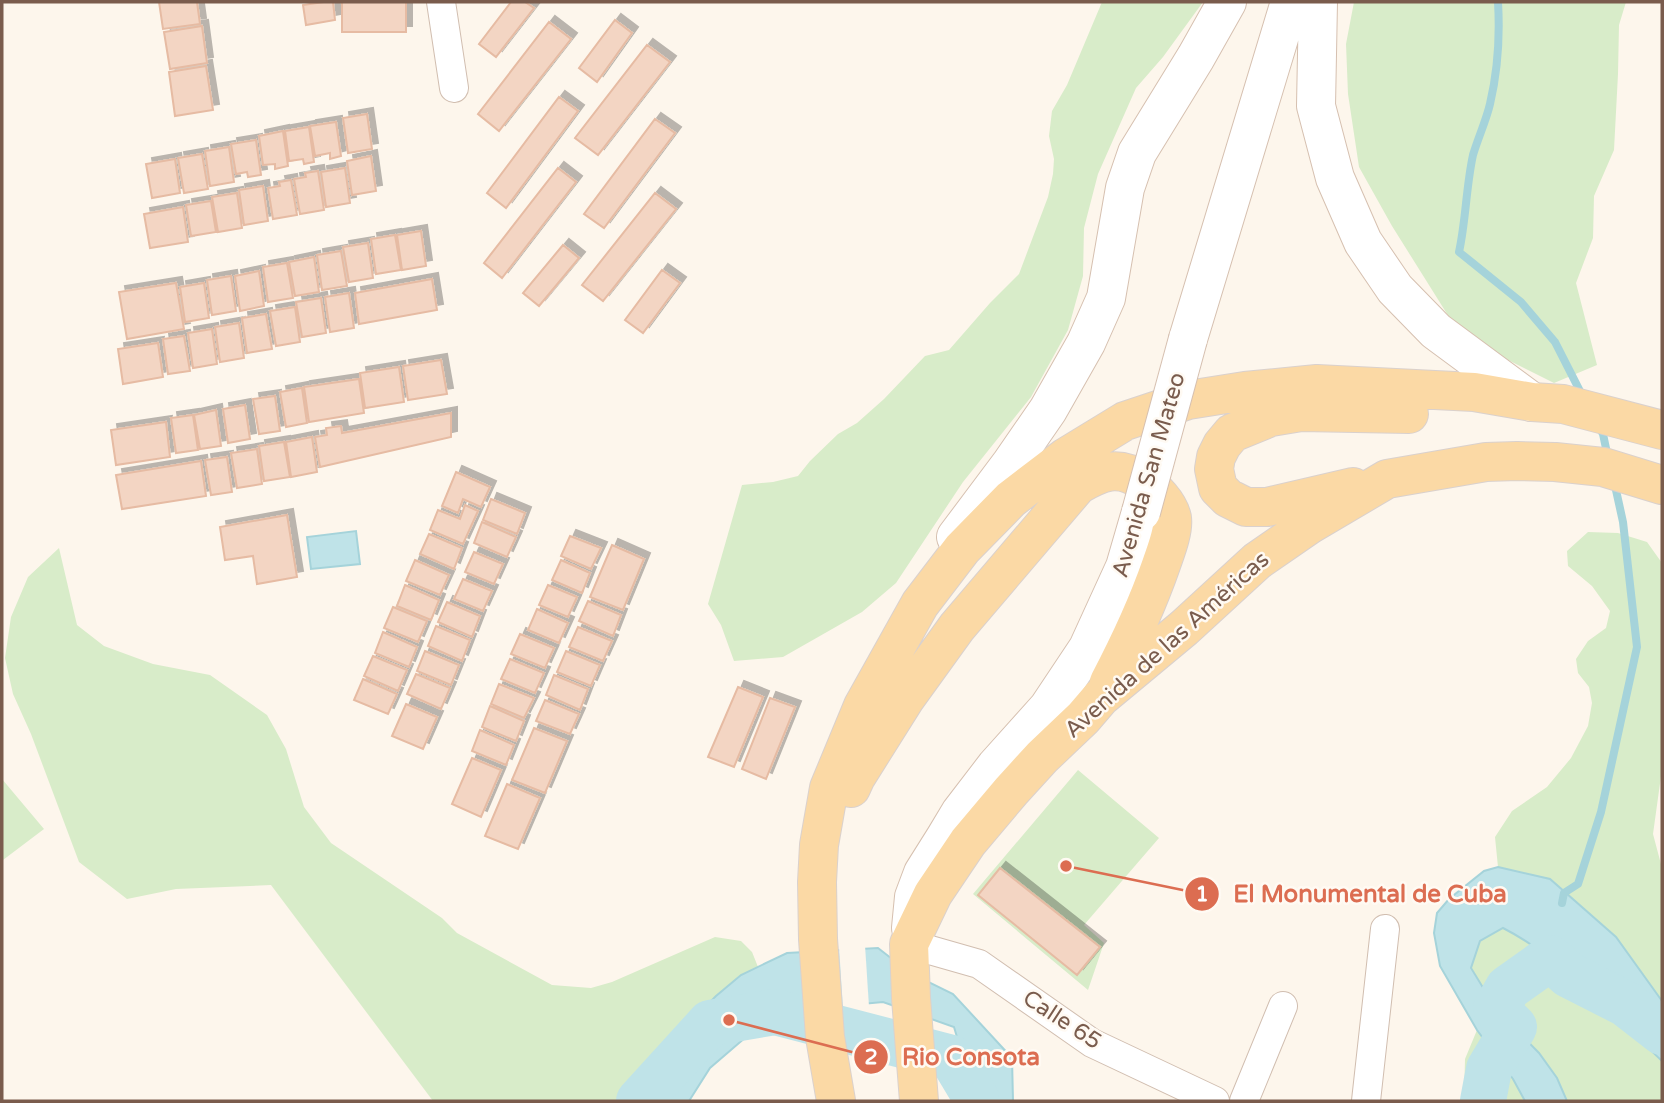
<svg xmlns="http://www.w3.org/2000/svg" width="1664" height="1103" font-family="'Varela Round',sans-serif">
	<defs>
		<filter id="shadow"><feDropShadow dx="6" dy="-6" stdDeviation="0" flood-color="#0004"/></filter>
	</defs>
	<rect width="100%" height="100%" fill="#fdf6ec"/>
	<path fill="#d8ecc9" d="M1102,2H1203L1163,57L1136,88L1098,174L1084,228L1083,276L1068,330L1031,397L963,482L896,583L862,612L783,657L734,661L721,625L708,604L742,485L773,482L798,476L810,461L838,434L857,423L884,399L925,356L949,350L990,303L1019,274L1048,197L1053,174L1054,159L1049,136L1052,111L1067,85Z
		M1354,2H1626L1619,25L1618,74L1614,150L1594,196L1593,238L1576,283L1597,365L1554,383L1498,355L1449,317L1392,226L1359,167L1348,94L1346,44Z
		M1588,532L1618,533L1647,542L1662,563V769L1653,834L1662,868V1001L1616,937L1550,879L1498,867L1495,837L1512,811L1547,787L1571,758L1588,726L1592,703L1589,687L1578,673L1576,659L1588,641L1606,628L1610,611L1592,586L1568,566L1567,551Z
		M59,548L77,625L104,646L153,664L210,675L267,715L286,749L304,807L331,843L442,918L457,933L552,985L591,988L612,982L715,937L741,941L752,952L758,967L741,975L716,996L671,1042L641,1101H433L271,885L176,889L127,899L79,862L31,734L13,694L5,658L11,617L28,577Z
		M1078,770L1159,838L1084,925L1104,943L1088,990L973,894Z
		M2,779L44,829L3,860L2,859Z
		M1503,928C1551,954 1592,993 1631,1030C1641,1040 1651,1051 1662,1061V1101H1567L1557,1078L1539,1053L1496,1009L1471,968L1480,941Z
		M1477,1030L1513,1079L1525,1101H1464L1465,1059Z"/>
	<path fill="#bfe3e8" stroke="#a5d3da" stroke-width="2" d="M356,531L360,564L311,569L307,537Z
		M1498,867L1550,879L1616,937L1662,1001V1061C1651,1051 1641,1040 1631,1030C1593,994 1550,952 1503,928L1480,941L1471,968L1496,1009L1539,1053L1557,1078L1567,1101H1525L1513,1079L1477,1030L1440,966L1434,933L1437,913L1449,899L1484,871Z
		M878,948L910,973L953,994L1012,1058L1013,1101H976L954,1027L883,1002L775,1012L710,1068L689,1101H641L671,1042L716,996L741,975L787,953Z"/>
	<path fill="#fdf6ec" d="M865,945L869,1007L843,1009L839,947Z"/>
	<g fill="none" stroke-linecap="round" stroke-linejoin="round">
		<path stroke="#a5d3da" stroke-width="8" d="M1498,2C1500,36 1498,70 1490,104C1486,121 1478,138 1473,155C1466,187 1466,220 1459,252L1521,302L1555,342L1583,397
			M1599,427L1603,434L1608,458
			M1562,903L1564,893L1578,884L1601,812L1637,647L1623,522L1614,481"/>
		<path stroke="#bfe3e8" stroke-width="46" d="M639,1101L710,1023L775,1012L952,1058L976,1098V1101
			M1483,1101L1489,1069L1514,1027L1496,1009L1508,988L1550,958L1569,975L1626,1004L1662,1032"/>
	</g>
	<path fill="#f3d5c3" stroke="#e6bba3" stroke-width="2" filter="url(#shadow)" d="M159,2H197L200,24L163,29Z
		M324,2H333L335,20L306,25L303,5Z
		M342,2H406V32H342Z
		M511,2H525L534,8L496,57L479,44Z
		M615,20L632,33L597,82L579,68Z
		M549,22L571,39L499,131L478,114Z
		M202,26L207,63L170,69L164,32Z
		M647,45L670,62L598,155L575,138Z
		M206,66L213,110L175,116L169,72Z
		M559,97L578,111L506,208L487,193Z
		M367,114L372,149L348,153L343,118Z
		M655,119L675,133L604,228L584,214Z
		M336,122L341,156L330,159V153L315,156L310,126Z
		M309,127L314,162L304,164L303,159L289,161L285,131Z
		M283,131L288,166L275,169V164L263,165L259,136Z
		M256,140L261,175L248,177L247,172L236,174L231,144Z
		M229,147L234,182L210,186L205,151Z
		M202,154L208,189L184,193L178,158Z
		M371,156L376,191L352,195L347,161Z
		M175,159L180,193L152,198L146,164Z
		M345,168L350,203L326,207L321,172Z
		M558,168L576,182L502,278L484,263Z
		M318,171L324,210L300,214L294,179L306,177L305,173Z
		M291,180L297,215L273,219L268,188L280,186L279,182Z
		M263,186L268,221L244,225L239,190Z
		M237,193L242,228L218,232L212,197Z
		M655,193L676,209L603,301L582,285Z
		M211,201L216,232L191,236L186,205Z
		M183,207L188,242L150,248L144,214Z
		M421,231L426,266L402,270L397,235Z
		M395,235L401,270L376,274L371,239Z
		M368,243L373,278L349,282L343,247Z
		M563,245L579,258L539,306L523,293Z
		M341,251L347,286L322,290L317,255Z
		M314,257L319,292L295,296L289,262Z
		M287,263L293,298L268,302L263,267Z
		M662,270L680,283L643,333L625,320Z
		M259,271L264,306L240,311L235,276Z
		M231,276L236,311L212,315L207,280Z
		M432,279L437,310L359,324L355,293Z
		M176,283L184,329L127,339L119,292Z
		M204,283L209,318L185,322L180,287Z
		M349,293L354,328L330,332L325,297Z
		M321,298L326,333L302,337L296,302Z
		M295,307L300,342L276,346L270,311Z
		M266,314L272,349L247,353L242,318Z
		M239,323L244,358L220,362L215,327Z
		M212,329L217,364L193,368L188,333Z
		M184,336L190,371L168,374L163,339Z
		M158,343L163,377L123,384L118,349Z
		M441,360L447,394L408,400L403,366Z
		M399,367L404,402L365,408L360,373Z
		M359,379L364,413L309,422L304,387Z
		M302,388L307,423L286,427L280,392Z
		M275,396L280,431L259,434L253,399Z
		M245,405L250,439L228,443L223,409Z
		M216,410L221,446L200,449L194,415Z
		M451,413V437L320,467L315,437L327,435L326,428L341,426L342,433Z
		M193,415L198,450L176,453L171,418Z
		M166,422L170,457L116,465L111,430Z
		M312,437L317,472L291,477L286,442Z
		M284,442L290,477L264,481L259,446Z
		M257,449L262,484L237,488L231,453Z
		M227,457L232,492L211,495L205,460Z
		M201,461L206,496L122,509L116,475Z
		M456,472L490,487L481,507L463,499L458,513L442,506Z
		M491,499L525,513L517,534L483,520Z
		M465,505L478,511L463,544L430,530L438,510L460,519Z
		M287,515L297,577L257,584L253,556L225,560L220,527Z
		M482,522L516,537L507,557L474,543Z
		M429,534L462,548L454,569L420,554Z
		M570,536L601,548L591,569L561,556Z
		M612,545L644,559L623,610L590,597Z
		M474,552L503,564L494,584L465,572Z
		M415,560L449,575L440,595L406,581Z
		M561,560L590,573L582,593L552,580Z
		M463,579L492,591L483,611L454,599Z
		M405,585L439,600L431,620L397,606Z
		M548,585L577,597L568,617L539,605Z
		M588,601L621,615L613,636L579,621Z
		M447,602L480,616L472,637L438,622Z
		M393,607L427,621L418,642L384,628Z
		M537,609L568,623L559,643L528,630Z
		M436,626L470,640L462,661L428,646Z
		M578,627L612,641L603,661L569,647Z
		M383,632L417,647L409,667L375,653Z
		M520,634L554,648L545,668L511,654Z
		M425,651L459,665L451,685L417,671Z
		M566,651L600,665L591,686L557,672Z
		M373,656L407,670L398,691L364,676Z
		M510,659L544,673L535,693L501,679Z
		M416,674L450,688L441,709L407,694Z
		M554,675L588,689L580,710L546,695Z
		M363,679L397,694L388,714L354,700Z
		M499,684L534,698L524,718L491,704Z
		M738,687L763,697L734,767L708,757Z
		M770,698L795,707L766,779L742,769Z
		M545,700L579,714L570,734L536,721Z
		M406,704L437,717L423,749L392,736Z
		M490,706L524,721L516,741L482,727Z
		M534,728L567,741L545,793L512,780Z
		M480,730L514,745L506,765L472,751Z
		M472,758L501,770L481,817L452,804Z
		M507,784L540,798L518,849L485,836Z
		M1000,868L1100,947L1077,975L978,895Z"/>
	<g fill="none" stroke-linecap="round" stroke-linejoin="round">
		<defs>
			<path id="street" d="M441,2L454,88
				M909,944L979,964L1092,1043L1215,1101
				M1244,1101L1283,1006
				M1366,1101L1385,929"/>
			<path id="secondary" d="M1318,2L1316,106L1335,178L1363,242L1395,289L1436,331L1532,402
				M1188,339L1290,2
				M956,537L1010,465L1048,410L1086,343L1106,298L1125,188L1137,153L1196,57L1227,2
				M911,928L914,897L923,873L945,838L960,813L996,766L1048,708L1088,648L1125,567L1141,512"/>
			<path id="primary" d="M1353,487L1267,507H1246L1228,498L1218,488L1214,469L1216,457L1222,445L1232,433L1271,417L1301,412L1409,414
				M851,788L856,777L905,699L957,627L1078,485C1101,472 1118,464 1142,481C1154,488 1169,504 1172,518C1174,531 1165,553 1161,565C1146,608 1130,642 1109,682
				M836,1101L825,1037L818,939L817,882L819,845L829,788L863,706L920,604L962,549L1011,499L1066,457L1125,421L1188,400L1245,391L1317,384L1474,392L1532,402L1563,404L1662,430
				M919,1101L911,998L909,944L933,894L968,842L1011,791L1042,757L1083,718L1101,697L1184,628L1257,561L1309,525L1387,479L1486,462L1517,461L1555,462L1603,467L1662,485"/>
		</defs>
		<use href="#street" stroke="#d1beb0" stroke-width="30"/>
		<use href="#secondary" stroke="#d6c0b0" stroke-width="40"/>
		<use href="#primary" stroke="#dad1cd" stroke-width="40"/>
		<use href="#street" stroke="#fff" stroke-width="28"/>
		<use href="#secondary" stroke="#fff" stroke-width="38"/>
		<use href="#primary" stroke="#fbd9a5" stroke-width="38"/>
		<defs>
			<path id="secondary-bridge" d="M1141,512L1188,339"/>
		</defs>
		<use href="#secondary-bridge" stroke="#d6c0b0" stroke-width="40" stroke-linecap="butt"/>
		<use href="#secondary-bridge" stroke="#fff" stroke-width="38"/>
	</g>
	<g text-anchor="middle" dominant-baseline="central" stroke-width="5" stroke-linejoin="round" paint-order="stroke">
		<g font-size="23" fill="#7a5c4d" stroke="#fffaf3">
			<text transform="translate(1149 475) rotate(-74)">Avenida San Mateo</text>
			<text transform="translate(1167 645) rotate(-42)">Avenida de las Américas</text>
			<text transform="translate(1062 1020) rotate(33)">Calle 65</text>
		</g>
	</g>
	<path fill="none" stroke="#dc6d51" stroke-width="2.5" d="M1066 866L1202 894M729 1020L871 1057"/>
	<g fill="#dc6d51" stroke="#fffaf3" stroke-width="2.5">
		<circle cx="1066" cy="866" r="7"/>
		<circle cx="729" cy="1020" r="7"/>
		<circle cx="1202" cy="894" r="18"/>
		<circle cx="871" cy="1057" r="18"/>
	</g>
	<g font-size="21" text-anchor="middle" font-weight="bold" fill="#fff">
		<text x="1202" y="901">1</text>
		<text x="871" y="1064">2</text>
	</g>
	<g font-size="24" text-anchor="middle" font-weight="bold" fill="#dc6d51" stroke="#fffaf3" stroke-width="5" stroke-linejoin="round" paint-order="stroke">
		<text x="1370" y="902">El Monumental de Cuba</text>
		<text x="971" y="1065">Rio Consota</text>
	</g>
	<rect width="1664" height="1103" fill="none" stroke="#7a5c4d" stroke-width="7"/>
</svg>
